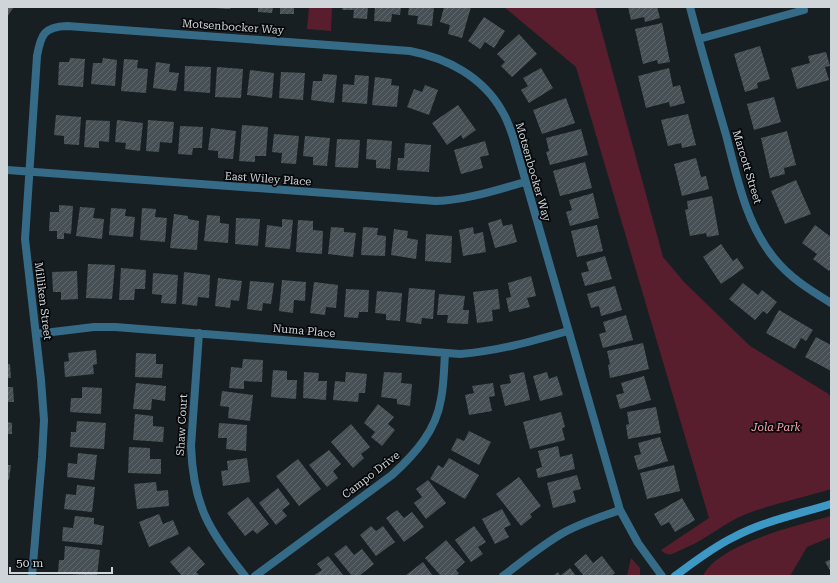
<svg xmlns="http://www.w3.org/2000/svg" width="838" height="583" font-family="'Roboto Serif',serif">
	<defs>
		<pattern id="building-hatch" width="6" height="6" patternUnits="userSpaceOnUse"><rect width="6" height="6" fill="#475055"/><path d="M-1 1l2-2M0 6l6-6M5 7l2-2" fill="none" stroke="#60686d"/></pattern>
	</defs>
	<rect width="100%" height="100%" fill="#171f23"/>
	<path fill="#591e2d" d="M309,7H332L331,31L307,29Z
		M504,7H595L663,257L684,282L750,346L827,393L831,397V489C802,498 767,505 739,517C723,525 709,536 694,544C690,546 686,547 683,549C674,553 668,558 661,550L709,518L699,484L576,67Z
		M831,516V537L807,547L790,576H703C718,544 798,525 831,516Z
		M631,558L640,568V576H627Z"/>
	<path fill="url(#building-hatch)" d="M7,7H14L7,17Z
		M215,7H231L230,9L215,8Z
		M258,7H273L272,13L258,12Z
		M280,7H294V14H280Z
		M343,7H368L367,19L353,18L354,10H342Z
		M375,7H401L400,15L392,14L391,22L374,21Z
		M409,7H434L432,26L417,24L418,16L408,15Z
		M444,7H471L462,38L448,34L450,25L440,22Z
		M628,7H657L660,18L645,22L644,17L631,20Z
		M484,17L505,31L494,48L485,42L480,49L468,41Z
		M662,23L670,62L658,64L657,60L643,64L635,29Z
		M519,34L537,54L512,77L501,66L505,62L497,54Z
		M760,46L770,79L757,83L758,88L745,92L734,54Z
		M826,52L830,66L825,67L829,80L797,89L791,68L810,63L808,56Z
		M70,58L85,59L83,87L58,85L59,62H69Z
		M103,58L117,60L115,86L91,84L93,63H102Z
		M124,59L138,60L137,68L148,69L146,93L121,91Z
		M156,62L170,64L169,72L179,73L176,91L153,88Z
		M185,66L211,67L210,93L184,91Z
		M217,67L243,69L241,98L215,97Z
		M541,68L553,88L529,103L521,90L528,86L523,78Z
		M669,68L673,87L680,85L685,103L670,107L669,102L646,108L638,76Z
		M250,70L274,73L272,98L247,95Z
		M281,72L305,73L303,100L279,98Z
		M323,74L337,75L334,103L311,100L313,81H322Z
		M355,75L369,76L367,104L342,102L343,84L354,85Z
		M375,77L392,79L391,85L399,86L397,107L372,105Z
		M425,85L438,90L429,115L407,107L414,89L422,92Z
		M774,97L781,122L754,130L747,104Z
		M566,98L575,123L542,134L533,110Z
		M458,105L476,130L463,139L461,135L447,145L432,123Z
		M688,114L696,145L682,148L681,143L668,146L661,120Z
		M56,115L81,117L79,145L64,144V136L54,135Z
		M86,120L110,121L109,142L99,141V148L84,147Z
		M117,120L143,123L140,151L125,149L126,143L115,142Z
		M148,120L174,122L172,143L160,142L159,152L146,151Z
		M242,125L268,127L266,156H255V162L239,161Z
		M180,126L203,127L202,148H193L192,155L178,154Z
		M211,128L236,131L233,159L218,158V151L208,150Z
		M581,129L588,155L550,165L546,152L549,151L546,138Z
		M787,131L796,165L784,168L785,174L770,178L761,138Z
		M274,134L299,136L296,164L281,163L282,153L272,152Z
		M305,136L330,138L327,166L313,165V157L303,156Z
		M337,139L360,140L358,168L335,167Z
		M367,139L392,141L390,169L376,168V160L366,159Z
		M485,141L489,155L480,157L483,168L461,174L454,150Z
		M405,143L431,145L429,172L397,170L398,158H404Z
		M696,158L701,177L706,176L709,189L682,196L674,164Z
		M585,162L592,188L560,196L553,171Z
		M796,180L811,214L785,224L771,191Z
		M593,193L599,218L570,226L566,212L572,210L569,200Z
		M712,196L719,235L707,237L706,233L690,236L685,210L688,209L687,201Z
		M59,205L73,206L71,234L64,233V239H57V231H49L50,212H59Z
		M80,207L95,208L93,218L104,219L102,239L76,236Z
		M111,208L126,209L125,216L135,217L133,237L109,235Z
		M142,208L156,209L155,217L167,218L165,242L140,240Z
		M174,214L188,216V219L199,221L197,250L170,248Z
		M207,215L220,216V223L229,224L228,243L204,241Z
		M236,218L260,219L258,246L235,244Z
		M282,219L293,220L290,249L265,247L267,225L282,227Z
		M501,219L503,226L512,224L517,242L495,248L488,223Z
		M298,220L313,221V230L323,231L322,254L296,252Z
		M597,225L603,251L577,257L571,231Z
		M815,225L831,237V268L829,271L813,259L817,254L802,243Z
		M331,227L344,228V232L356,233L353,257L328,254Z
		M363,227L378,228L377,235L386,236L385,256L361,255Z
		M473,227L474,234L483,232L486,252L463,256L459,230Z
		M394,229L408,231L407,238L418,240L416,259L391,255Z
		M426,234L452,236L451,263L425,261Z
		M721,244L733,261L737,258L744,268L721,284L703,257Z
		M605,256L612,279L585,286L581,273L589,271L586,262Z
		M88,264L115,265L112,299L86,298Z
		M121,268L146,270L145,289H135L134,300H119Z
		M77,271L78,299L61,300V292H53L52,272Z
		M184,272L210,275L209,298L198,297L197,306L182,304Z
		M153,273L178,275L176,304L161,303L162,295L152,294Z
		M531,276L536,296L527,298L530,307L509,312L506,298L511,297L508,283Z
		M218,278L242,281L239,301L231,300L230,308L215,306Z
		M282,280L306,282L305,301L294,300L293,313L279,311Z
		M250,281L274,283L271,304L263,303L262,311L247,309Z
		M314,282L338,285L336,308L326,307L325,315L310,313Z
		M743,283L758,295L762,290L777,302L767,314L763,311L755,320L729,299Z
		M615,286L622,310L601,316L599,306L591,308L587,294Z
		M409,288L435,290L433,319L422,318L421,324L406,322Z
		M346,289L369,290L368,312H359L358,318L344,317Z
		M498,289L500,309L492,310L493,321L477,323L473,292Z
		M377,291L402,293L400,321L386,320V314L375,313Z
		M439,294L465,296L463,310H469L468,324L447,323L448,315H437Z
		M779,310L813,330L806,341L801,338L795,349L766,333Z
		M626,315L633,340L603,348L599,334L606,332L603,322Z
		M816,337L831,345V371L805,357Z
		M643,343L649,369L610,378L608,365L610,364L607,351Z
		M96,350L97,364L93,365L94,374L65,377L64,362L69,361L68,353Z
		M136,353L156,354V364H163L162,378L135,377Z
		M243,359L263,360L262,382L244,381V389L229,388L231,367L242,368Z
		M7,364H10L11,378H7Z
		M273,370L287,371V380H297L296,399L271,397Z
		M304,372L319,373L318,381H327L326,400L303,398Z
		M346,372L367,374L365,393H359L358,402L333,400L335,381L345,382Z
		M384,372L402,373L401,383L412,384L410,406L397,404V399L381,397Z
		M524,372L530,400L505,406L500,385L511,383L509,375Z
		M547,372L549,379L557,376L563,395L540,401L533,376Z
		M644,376L651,400L620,409L616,395L624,393L621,383Z
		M136,383L166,386L165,401L152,399L151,410L133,409Z
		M493,383L495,396L489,397L492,411L469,415L465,395L474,393L472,386Z
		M7,387H13L14,402H7Z
		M82,387L102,388L101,414L70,412L71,398H82Z
		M222,391L253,395L250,421L228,418L229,407L220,406Z
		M378,404L394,417L388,424L395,430L382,446L371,437L375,432L364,423Z
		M656,407L661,433L628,439L626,425L629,424L627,412Z
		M561,412L565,427L562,428L565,440L530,449L523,422Z
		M135,414L153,416V426L164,427L163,442L133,440Z
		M77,421L106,423L104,449L70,447L71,432H76Z
		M7,422L12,423V434H7Z
		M219,423L247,425L246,451L226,449L227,438H218Z
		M351,424L370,447L361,454L364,458L353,468L331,442Z
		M469,431L491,442L479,465L451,450L457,438L464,441Z
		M660,437L668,461L638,470L634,456L641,454L638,443Z
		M558,446L560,457L572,454L575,469L538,478L536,469L542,467L538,451Z
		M129,447L150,448V459H161V474L128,473Z
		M329,450L341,464L333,471L338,478L327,487L309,465Z
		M78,453L97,455L94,480L67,477L68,463L77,464Z
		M247,458L250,482L223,486L221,471L228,470L227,461Z
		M449,458L479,475L465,499L430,479L438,465L443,468Z
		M298,459L321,489L299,506L276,476Z
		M7,465H11L9,480H7Z
		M674,465L680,491L647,499L640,473Z
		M577,475L581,489L573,491L576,502L553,508L547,483Z
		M519,477L541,506L530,514L532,517L521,526L496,494Z
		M428,480L446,503L426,519L414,503L422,497L416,489Z
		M156,482L157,491L168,490L169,506L137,509L134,484Z
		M77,485L95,487L92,512L64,509L66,494L76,495Z
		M278,488L290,504L282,510L287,516L276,525L259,503Z
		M248,497L269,524L257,534L253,530L245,536L227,513Z
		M682,498L695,520L675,532L669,522L661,526L654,514Z
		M502,509L511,525L504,528L509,537L495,544L482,519Z
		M397,510L404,518L412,512L424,527L404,542L386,518Z
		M159,514L163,524L173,520L179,534L149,547L139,522Z
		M75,516L94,518V524L104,526L102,545L62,541L63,527L73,528Z
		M371,526L376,531L383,526L395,542L376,556L360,535Z
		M474,526L486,542L478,547L483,554L471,562L455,540Z
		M446,540L465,562L456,570L459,573L456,576H441L425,558Z
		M346,545L354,555L362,549L374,564L359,576H352L334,554Z
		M65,546L100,550L97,576L58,573L59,560H64Z
		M189,546L205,564L196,572L200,576H182L170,562Z
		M586,554L593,563L602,556L615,573L611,576H584L574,564Z
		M328,556L344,576H313L322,570L317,564Z
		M831,559V572L825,562Z
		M423,562L433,576H405Z
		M570,568L576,576H553L558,572L560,576Z"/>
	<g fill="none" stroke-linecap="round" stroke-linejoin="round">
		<path stroke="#366b87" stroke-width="8" d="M690,7C701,50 714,93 726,135C737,177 746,224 774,258C790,278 810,290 831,303
			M699,39L804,10
			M7,170L436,201C467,200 496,190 525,182
			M199,333L191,446C193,505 209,531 245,576
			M36,334L94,327H115L460,354C498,351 533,341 568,331
			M32,576L42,457L44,420L41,380L25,239L37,56C41,34 44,27 67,26L410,51C447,58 483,77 502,111C507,119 510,128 513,137L620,510L638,543L662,576
			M255,576L392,475C415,454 436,431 441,399C444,384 444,368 445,353
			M503,576C523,561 542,545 563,533C581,523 601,517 620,510"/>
		<path stroke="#3c98c5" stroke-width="8" d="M675,576C694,562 713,547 734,537C764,521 799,514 831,504"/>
	</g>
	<g text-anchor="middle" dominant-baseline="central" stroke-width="3.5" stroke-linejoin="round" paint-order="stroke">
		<g font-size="11" fill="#d0d5d9" stroke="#06080a">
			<text transform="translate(233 27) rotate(4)">Motsenbocker Way</text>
			<text transform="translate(747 167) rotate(73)">Marcott Street</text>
			<text transform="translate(533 172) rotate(74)">Motsenbocker Way</text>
			<text transform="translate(268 179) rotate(4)">East Wiley Place</text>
			<text transform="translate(43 301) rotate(83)">Milliken Street</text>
			<text transform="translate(304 331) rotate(5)">Numa Place</text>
			<text transform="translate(182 425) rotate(-87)">Shaw Court</text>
			<text transform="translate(371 475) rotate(-38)">Campo Drive</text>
		</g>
		<g font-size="11" font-style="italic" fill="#fba4b4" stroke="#06080a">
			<text x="776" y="427">Jola Park</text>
		</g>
	</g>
	<rect width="838" height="583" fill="none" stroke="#d0d5d9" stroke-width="16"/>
	<path d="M10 567v6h102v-6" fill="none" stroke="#d0d5d9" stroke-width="2"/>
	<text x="16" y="567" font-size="12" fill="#d0d5d9" stroke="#06080a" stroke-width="3" paint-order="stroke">50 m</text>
</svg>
